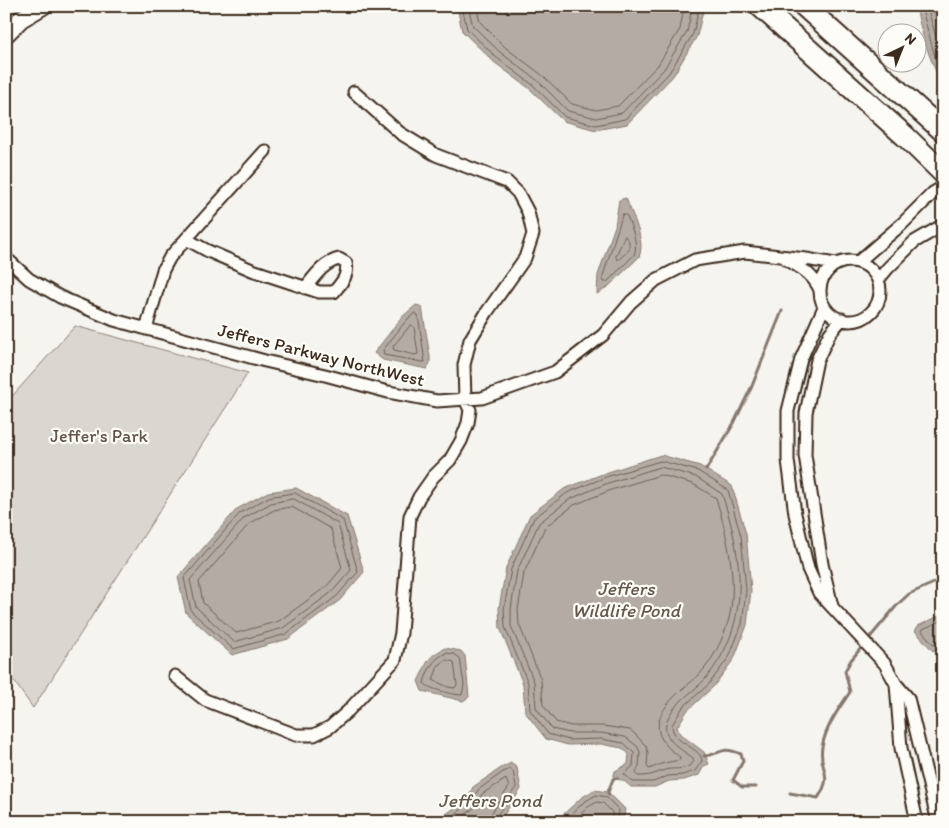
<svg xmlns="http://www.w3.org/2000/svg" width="949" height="828" font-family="Itim,sans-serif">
	<rect width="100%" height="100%" fill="#f5f4ee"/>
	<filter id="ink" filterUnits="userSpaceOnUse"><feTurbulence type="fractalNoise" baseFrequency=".02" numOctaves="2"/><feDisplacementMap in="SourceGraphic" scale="10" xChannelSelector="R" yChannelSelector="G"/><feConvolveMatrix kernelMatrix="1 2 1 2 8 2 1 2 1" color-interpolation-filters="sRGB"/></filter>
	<g filter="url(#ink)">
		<path fill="#dad6d0" stroke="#8a8077" d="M75,326L248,373L33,708L6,670V403Z"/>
		<path fill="#b4aca4" stroke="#84786e" d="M457,6H700L703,11L697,36L673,76L627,124L596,130L563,121L530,89L494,62L462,31Z
			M916,6H943V86C930,61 921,34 916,6Z
			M626,198C632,215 646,240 639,257L608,287L597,294L598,275L615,226L619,200Z
			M416,305L422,307L430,357V363L427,369L383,360L374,353L402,317Z
			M661,455L700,466L732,486L746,534L751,590L747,625L734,659L713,687L687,711L677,727L680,734L704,752L709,764L704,766L699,775L684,780L669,781L655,787H631L623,780L613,779L615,771L628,764L629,754L622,748L601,744L568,745L546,739L525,712L523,684L500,628L499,608L506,568L530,515L564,489L605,473Z
			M296,488L347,516L364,572L340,600L288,639L232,655L186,613L178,577L237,509L268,492Z
			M943,614V645L933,651L915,631L918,626Z
			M445,648L461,651L465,656L469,697L463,701L422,691L418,681C428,663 425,658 445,648Z
			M511,763L517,768L521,789L499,822H435L467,799L473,787L501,768Z
			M594,790L608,792L625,809L623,822H555L581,798Z"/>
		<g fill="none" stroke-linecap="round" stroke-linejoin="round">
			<path stroke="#6b5e54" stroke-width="1" d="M462,6L467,29L497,58L533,85L565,117L596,125L625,119L669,73L693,34L698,12L697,6
				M468,6L473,26L501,53L537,80L568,111L596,118L622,113L664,69L687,32L691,13L690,6
				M476,6L480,22L506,48L542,75L572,104L596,110L618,106L658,65L680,29L683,13V6
				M921,6L937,64L943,75
				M927,6L943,61
				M623,214L627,216C631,227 639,243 634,255L607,282H604L603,280V276Z
				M625,236L629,241V250L618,260L616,257Z
				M415,313L418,315L425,362H422L384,355L383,350L406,321Z
				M411,325L414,327L418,354L415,355L394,350L393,347Z
				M661,461L698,471L728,490L741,536L746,590L742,624L729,657L709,684L683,707L672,725C673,746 700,745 702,761L695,771L682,775L668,776L653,782H633L624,774L633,766L634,753L624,743L601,739L569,740L548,734L530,710L528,683L505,627L504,609L511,569L534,518L567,493L606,477Z
				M661,467L696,477L722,494C743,558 752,623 706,678C693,693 671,704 666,724C663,741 683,750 693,758L694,761C687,772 675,767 665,770C653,774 651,776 638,776L636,773L639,766L640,752L637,746L625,737L601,733H570L552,729L536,708L534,682L511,626V609L517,571L539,523L570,499L608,483Z
				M661,475L693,484L716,498C727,534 739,585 728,622C722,641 713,660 699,675C691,683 681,689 673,698C651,722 654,739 680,757V760L664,763L649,769L647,766L648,753L646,746L636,735L630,730L603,726H571L556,722L543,705L541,680L519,624L518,610L524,573L545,527L574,505L611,490Z
				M295,493L343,520L358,572L337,596L286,634L233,649L191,611L184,578L240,513L269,497Z
				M294,499L338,524L351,570L332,592L283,628L234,642L196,607L190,580L244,518L271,503Z
				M292,507L331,529L342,568L327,586L279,621L236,633L203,603L199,582L249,524L274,510Z
				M943,620L923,629L922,631L933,644L943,641
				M446,653L454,654L460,658L464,685L462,695C454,695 428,689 424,683C428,669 433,659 446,653Z
				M447,660L454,662L457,685L455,688L448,687L433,680L438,666Z
				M445,822L470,803L478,790L503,772L510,769L513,771L516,787L496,817L495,822
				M456,822L475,807L482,794L506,779L509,787L491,814L489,822
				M563,822L584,802L596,795L606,797L619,810L618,822
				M572,822L588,807L597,802L603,803L612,812V822"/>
			<path stroke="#84786e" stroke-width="3" d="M706,470L734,423L752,386L782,311
				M704,756C721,755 720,745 741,754L743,761L733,780L742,787H756
				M790,793L818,798C835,772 818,771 822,747C826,726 838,710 850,692L845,671L851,660L898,604L909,594L943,579
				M609,795L608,792L613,779L617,778"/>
			<defs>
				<path id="street" d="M186,239L208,251L252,270L319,292H334C342,282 349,275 346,263L339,259C323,263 315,276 305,288
					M6,258L29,279L60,297L114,320L265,361L325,375L388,392L437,401L482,398L555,372L603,335L631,302L656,280L695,260L745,252L806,259L835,264
					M786,259C801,268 813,274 820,290
					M820 291a30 30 0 1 1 60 0a30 30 0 1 1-60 0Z
					M858,262L902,224L933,193L943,187
					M878,280L888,268L914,242L943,225
					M824,307L801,359L788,411V460L795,514L808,569L819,593L885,664L896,684L908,698L938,822
					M146,329L163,270L170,257L265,151
					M832,606L822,564L805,455L806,413L817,360L830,333L842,319
					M175,676L205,700L296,735H314L330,727L348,711L395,660L401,633L410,516L419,497L433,477L450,460L461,441L468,423L470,410L465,399L464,365L470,340L487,312L525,258L533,234L528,212L518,193L507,182L436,155L400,133L354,92
					M896,684L901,748L917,822"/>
				<path id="secondary" d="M6,34L21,19L43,6"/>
				<path id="highway" d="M760,6L905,136L943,173
					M804,6L943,131"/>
			</defs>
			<use href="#street" stroke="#3b2a1e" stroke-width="15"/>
			<use href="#secondary" stroke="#3b2a1e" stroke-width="20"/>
			<use href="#highway" stroke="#3b2a1e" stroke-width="24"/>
			<use href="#street" stroke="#fdfcf7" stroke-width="11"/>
			<use href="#secondary" stroke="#fdfcf7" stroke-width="16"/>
			<use href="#highway" stroke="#fdfcf7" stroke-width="20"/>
		</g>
	</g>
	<g text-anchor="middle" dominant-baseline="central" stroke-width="4.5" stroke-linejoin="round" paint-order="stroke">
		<g font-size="18" fill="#3b2a1e" stroke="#fdfcf7">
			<text transform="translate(321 355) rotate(14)">Jeffers Parkway NorthWest</text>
		</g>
		<g font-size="18" fill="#63554a" stroke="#fdfcf7">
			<text x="99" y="436">Jeffer's Park</text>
		</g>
		<g font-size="19" font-style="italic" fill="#65584d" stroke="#fdfcf7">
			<text x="626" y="588">Jeffers<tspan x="626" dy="22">Wildlife Pond</tspan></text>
			<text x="490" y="800">Jeffers Pond</text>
		</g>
	</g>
	<rect width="949" height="828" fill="none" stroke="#fdfcf7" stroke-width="25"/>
	<rect x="12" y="12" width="924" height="803" fill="none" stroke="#3b2a1e" stroke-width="2" filter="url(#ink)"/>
	<g transform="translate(902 48) rotate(43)"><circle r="24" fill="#fdfcf7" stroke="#afa8a0"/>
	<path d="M0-4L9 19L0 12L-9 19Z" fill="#3b2a1e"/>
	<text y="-8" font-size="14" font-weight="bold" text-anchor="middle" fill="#3b2a1e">N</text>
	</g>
</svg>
